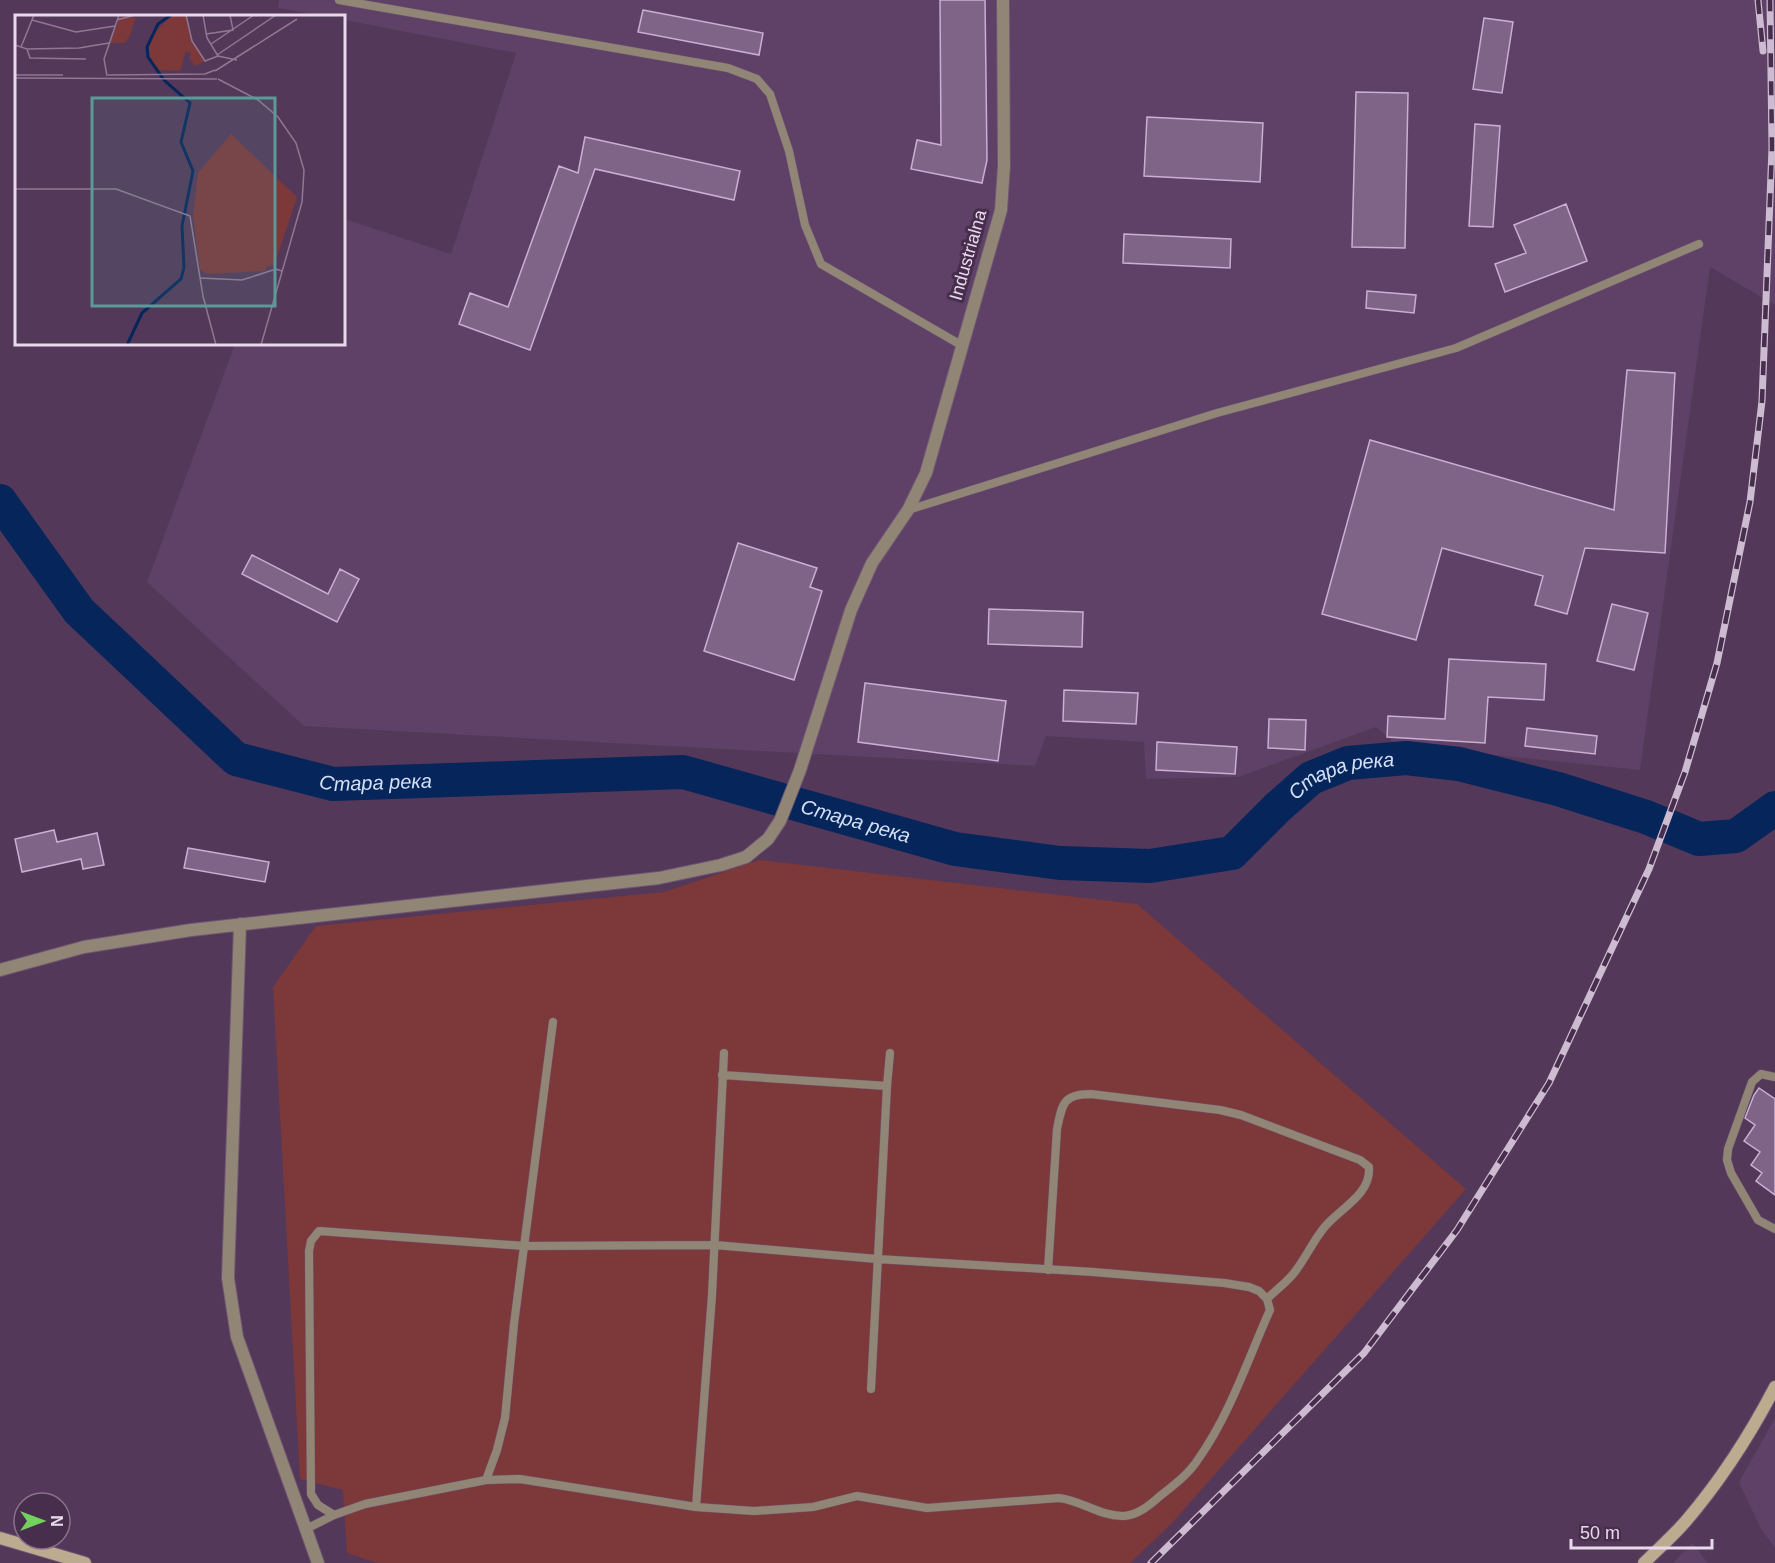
<svg xmlns="http://www.w3.org/2000/svg" width="1775" height="1563" font-family="Arial,sans-serif">
	<rect width="100%" height="100%" fill="#533859"/>
	<path fill="#5f4066" d="M279,0H1775V305L1710,267L1640,770L1397,745L1376,727L1238,777L1146,779L1144,742L1046,736L1035,766L304,726L147,582L235,344H344V219L451,254L516,53L344,20V16H324L278,8Z
		M1775,1418V1548L1761,1529L1739,1482Z
		M1692,1543L1708,1563H1673Z"/>
	<path fill="#7d383a" d="M759,860L1137,904L1466,1189L1172,1523L1130,1563H377L347,1553L343,1490L300,1479L273,987L316,926L664,892Z"/>
	<g fill="none" stroke-linecap="round" stroke-linejoin="round">
		<path stroke="#05255b" stroke-width="34" id="s1" d="M0,501L79,611L236,759L333,784L683,772L955,849L1060,863L1150,866L1232,853L1278,807L1311,778L1348,763L1406,758L1459,764L1558,789L1646,817L1699,839L1736,836L1775,808"/>
	</g>
	<path fill="#806487" stroke="#ccadd3" stroke-width="1.5" d="M940,0H985L987,160L982,183L911,169L917,140L941,145Z
		M643,10L763,33L759,55L638,32Z
		M1484,18L1513,22L1502,93L1473,89Z
		M1356,92L1408,93L1405,248L1352,247Z
		M1147,117L1263,123L1260,182L1144,176Z
		M1475,124L1500,126L1493,227L1469,226Z
		M585,137L740,171L734,200L595,169L530,350L459,324L470,293L508,307L559,166L578,173Z
		M1566,204L1587,261L1505,292L1495,264L1526,253L1514,225Z
		M1124,234L1231,239L1230,268L1123,263Z
		M1367,291L1416,295L1414,313L1366,308Z
		M1627,370L1675,373L1665,553L1585,548L1567,614L1535,605L1543,576L1442,548L1416,640L1322,614L1370,440L1614,510Z
		M738,543L817,568L810,587L822,591L794,680L704,651Z
		M252,555L328,594L340,569L359,579L337,622L242,574Z
		M1612,604L1648,613L1634,670L1597,661Z
		M989,609L1083,612L1082,647L988,644Z
		M1449,659L1546,664L1544,700L1488,697L1485,743L1387,737L1388,716L1445,719Z
		M865,683L1006,701L998,761L858,742Z
		M1064,690L1138,693L1136,724L1063,721Z
		M1269,719L1306,720L1305,750L1268,748Z
		M1527,728L1597,736L1595,754L1525,746Z
		M1157,742L1237,747L1235,774L1156,770Z
		M54,830L57,842L97,833L104,865L83,869L81,859L22,872L15,839Z
		M188,848L269,862L265,882L184,868Z
		M1759,1088L1775,1099V1195L1756,1181L1762,1173L1751,1165L1760,1152L1744,1141L1755,1125L1745,1118L1754,1095Z"/>
	<g fill="none" stroke-linecap="round" stroke-linejoin="round">
		<defs>
			<path id="service" d="M339,0L728,68L757,79L770,94L789,151L805,225L821,264L961,345
				M908,510L1217,413L1456,348L1699,244
				M722,1075L887,1086
				M1775,1077L1761,1074L1752,1082L1728,1149L1727,1160L1731,1173L1758,1220L1775,1229
				M1048,1270L1057,1129C1062,1104 1063,1094 1091,1094L1220,1110L1241,1115L1360,1160L1369,1167C1371,1196 1338,1209 1323,1229C1312,1243 1305,1259 1294,1273C1287,1282 1276,1290 1267,1299
				M871,1389L887,1086L890,1053
				M486,1480L497,1450L505,1418L514,1324L553,1022
				M696,1507L712,1295L724,1053
				M306,1529L334,1515L365,1504L486,1480L520,1479L696,1507L754,1511L813,1507L857,1496L927,1508L1059,1498C1080,1500 1102,1517 1124,1516C1138,1515 1150,1505 1160,1496C1174,1485 1189,1474 1199,1458C1230,1414 1248,1359 1270,1310L1267,1299L1259,1291L1249,1287L1224,1283L1093,1272L877,1259L715,1245L525,1246L319,1231L311,1241L309,1251L311,1494L318,1505L334,1515"/>
			<path id="minor" d="M240,924L228,1278L237,1337L318,1563
				M0,970L84,947L191,930L659,878L721,865L746,857L768,839L780,821L800,770L851,610L872,563L908,510L926,473L1001,210L1004,166L1003,0"/>
			<path id="secondary" d="M0,1538L85,1563
				M1644,1563C1658,1549 1673,1536 1686,1521C1721,1480 1750,1435 1775,1387"/>
		</defs>
		<use href="#service" stroke="#6e5573" stroke-width="9"/>
		<use href="#minor" stroke="#6e5573" stroke-width="14"/>
		<use href="#secondary" stroke="#6e5573" stroke-width="14"/>
		<use href="#service" stroke="#918675" stroke-width="8"/>
		<use href="#minor" stroke="#918675" stroke-width="12"/>
		<use href="#secondary" stroke="#bcab8f" stroke-width="12"/>
		<defs>
			<path id="rail" d="M1758,0L1763,51
				M1151,1563L1364,1353L1457,1230L1549,1083L1649,869L1685,772L1717,663L1750,502L1762,401L1772,148L1770,0"/>
		</defs>
		<use href="#rail" stroke="#cdbbd1" stroke-width="7"/>
		<use href="#rail" stroke="#482e4d" stroke-width="4.5" stroke-dasharray="14" stroke-linecap="butt"/>
	</g>
	<g text-anchor="middle" dominant-baseline="central" stroke-width="6" stroke-linejoin="round" paint-order="stroke">
		<g font-size="18" fill="#e9d9ec" stroke="#482e4d">
			<text transform="translate(968 255) rotate(-74)">Industrialna</text>
		</g>
		<g font-size="20" font-style="italic" fill="#d3e0f5" stroke="#482e4d">
			<text stroke="none"><textPath href="#s1" startOffset="494">Стара река</textPath></text>
			<text stroke="none"><textPath href="#s1" startOffset="1502">Стара река</textPath></text>
			<text stroke="none"><textPath href="#s1" startOffset="981">Стара река</textPath></text>
		</g>
	</g>
	<g transform="translate(15 15)">
		<rect width="330" height="330" fill="#533859"/>
		<path d="M156,0H171L175,21L190,46L180,51L174,43L176,38L171,36L165,56L144,55L133,42L135,23ZM106,1L121,3L115,20L110,28H94ZM216,119L282,182L259,251H252L250,256L192,259L185,254L178,202L183,158Z" fill="#7d383a"/>
		<path fill="none" stroke="#05255b" stroke-width="3" d="M112,330L127,298L166,264L169,252L167,211L178,156L166,127L175,88L149,65L133,42L132,32L143,9L156,0"/>
		<path fill="none" stroke="#8f7894" stroke-width="1.5" d="M171,0L177,26L190,46L203,41M188,0L192,23L203,41L222,45M17,5L61,17L100,11M102,5L120,0M191,19L218,15L215,0M196,29L239,0M0,30L12,34L64,33L94,28M6,32L19,0M12,34L15,43L71,44M202,40L261,0M200,56L282,4M0,60H48M93,60L190,59L200,55M92,61L89,44L104,0M0,63L202,64M203,64L243,85L263,102L281,128L289,155L287,187L246,330M0,174H101L175,201L188,281L201,330M185,263L227,265L261,254L267,256"/>
		<path fill="#5b999a" fill-opacity="0.15" stroke="#5b999a" stroke-width="3" d="M77,83H260V291H77Z"/>
		<rect width="330" height="330" fill="none" stroke="#e9d9ec" stroke-width="3"/>
	</g>
	<g transform="translate(42 1521) rotate(90)"><circle r="28" fill="#482e4d" stroke="#88728d" stroke-width="1.5"/>
	<path d="M0-4.5L10 22L0 15L-10 22Z" fill="#72d25d"/>
	<text y="-9" font-size="16" font-weight="bold" text-anchor="middle" fill="#e9d9ec">N</text>
	</g>
	<path d="M1571 1539v9h141v-9" fill="none" stroke="#e9d9ec" stroke-width="3"/>
	<text x="1580" y="1539" font-size="18" fill="#e9d9ec" stroke="#482e4d" stroke-width="4.5" paint-order="stroke">50 m</text>
</svg>
